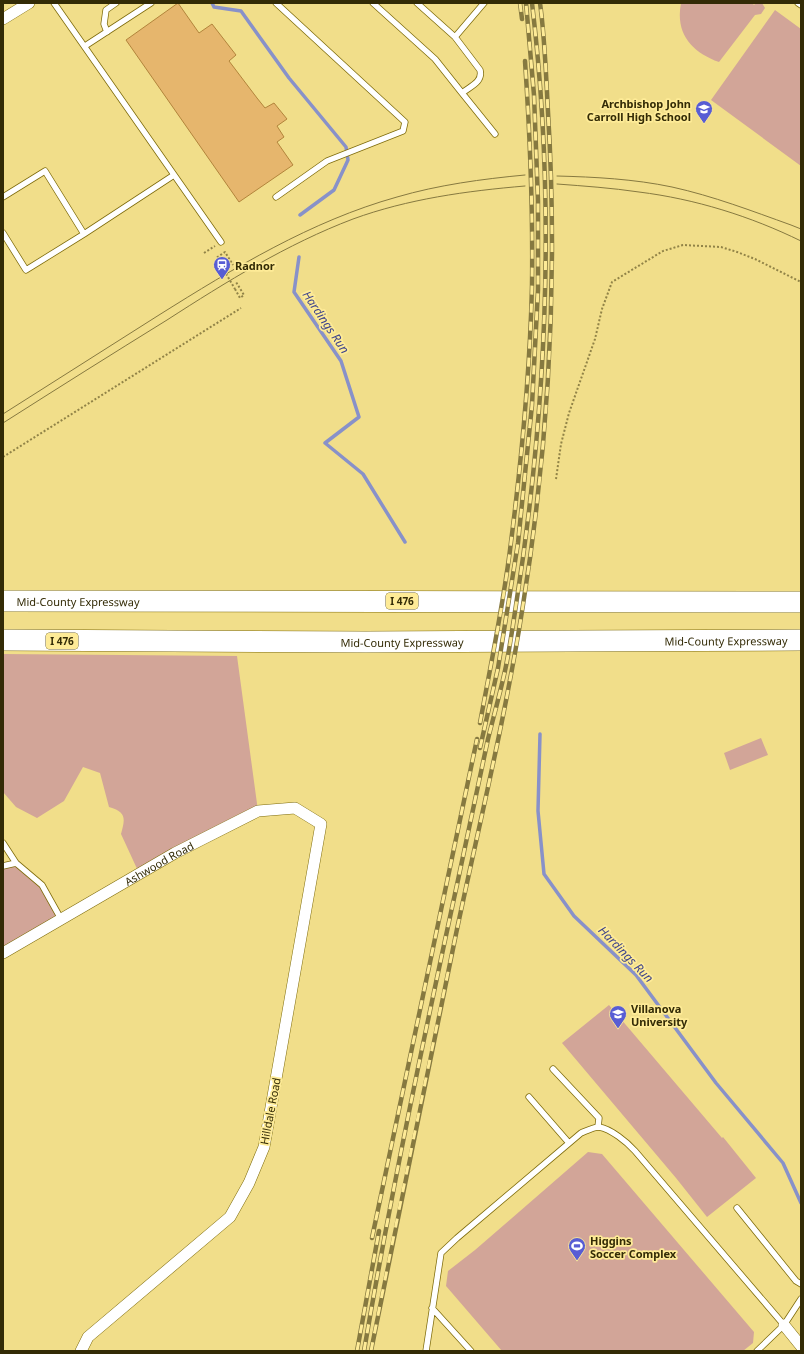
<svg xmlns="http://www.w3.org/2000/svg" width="804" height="1354" font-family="'Noto Sans',sans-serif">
	<rect width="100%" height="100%" fill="#f1de8a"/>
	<path fill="#d2a598" d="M681,3H752L754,5L756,3H762L765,8L761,14L755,15L719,62C692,52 675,34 681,3Z
		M775,10L801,29V166L711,100Z
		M3,654L237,656L258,811L139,873L121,834C125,819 127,812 109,807L100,773L83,767L64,801L37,818L16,807L3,792Z
		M761,738L768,755L730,770L724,753Z
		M16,863L42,885L61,919L3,954V866Z
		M609,1005L722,1138L723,1137L756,1178L707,1217L676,1178L562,1043Z
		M588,1152L602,1154L754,1332L753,1343L743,1351H502L446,1286L448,1271L475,1250Z"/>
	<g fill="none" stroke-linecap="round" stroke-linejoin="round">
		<path stroke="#8891c9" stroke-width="3.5" d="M212,3L214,7L241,11L289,78L346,147L348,160L334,190L300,215
			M299,257L294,292L341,361L359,417L325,443L363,474L405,542
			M540,734L538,811L544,874L574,916L636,975L716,1083L783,1163L801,1203"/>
	</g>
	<path fill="#e6b66d" stroke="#b2843b" d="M178,3L199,33L212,24L236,55L229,61L257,98L265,108L274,103L287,119L277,126L284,137L277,142L293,165L239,202L126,40Z"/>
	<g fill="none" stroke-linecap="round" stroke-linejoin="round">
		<defs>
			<path id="service" d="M54,3L221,242
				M373,3L435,59L462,93C471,86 483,82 480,70L455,37L484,3
				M417,3L455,37
				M798,3L801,5
				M107,32L104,24L106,10L116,3
				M85,46L151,3
				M462,93L495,134
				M3,197L45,171L84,234L26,270L3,233
				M276,197L327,161L403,131L405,122L276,3
				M84,234L174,175
				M3,843L16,863
				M3,866L16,863L42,885L61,919
				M553,1069L599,1118L598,1127
				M529,1097L569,1143
				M737,1208L796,1281L801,1284
				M432,1308L471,1351
				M426,1351L441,1253L457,1238L581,1133C586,1131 594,1127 599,1127C611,1129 627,1142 635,1151L784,1325
				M757,1351L784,1325L801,1299"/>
			<g id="minor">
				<path d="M3,19L29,3"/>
				<path id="s1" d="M3,953L175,853L258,811L295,808L321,824L264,1147L249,1183L230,1217L88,1337L81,1351"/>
				<path d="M784,1325L801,1346"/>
			</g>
			<g id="motorway">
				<path id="s2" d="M3,601L801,602"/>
				<path id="s3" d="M3,640L366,642L801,640"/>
			</g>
		</defs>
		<use href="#service" stroke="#7f6c0c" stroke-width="7"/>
		<use href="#minor" stroke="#7f6c0c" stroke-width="12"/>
		<use href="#motorway" stroke="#7f6c0c" stroke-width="22"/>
		<path stroke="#918347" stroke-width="2" stroke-dasharray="2 2" stroke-linecap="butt" d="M204,253L215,246
			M222,267L216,258L225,252L233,265
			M235,289L240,298L244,295L236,282
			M3,457L241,308
			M556,479L561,444L569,413L595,339L602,309L612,282L663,251L683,245L721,247L737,252L755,259L801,282"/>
		<use href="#service" stroke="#fff" stroke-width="5.5"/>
		<use href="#minor" stroke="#fff" stroke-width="11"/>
		<use href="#motorway" stroke="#fff" stroke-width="21"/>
		<path stroke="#867940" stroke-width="1" d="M557,176C595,177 634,179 672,187C713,196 752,211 791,225L801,229
			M557,184C584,186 612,188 639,192C695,199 750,216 801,241
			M3,414C55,381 107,348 159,315C234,268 311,221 397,197C438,185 482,179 525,175
			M3,423C58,388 112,354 167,320C226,282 287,244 353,219C408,199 466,191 525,186"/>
		<defs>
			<path id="rail" d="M520,3L522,19
				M480,723C491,663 504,602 511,542C522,456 530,371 532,285C533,210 530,135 525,61
				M480,748L498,668L518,543L532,405L538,290V201L534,95L526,3
				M372,1238L477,739
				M357,1351L379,1231
				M364,1351C391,1193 424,1037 458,880C468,833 478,786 488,739C494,715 501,690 506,666C510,646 513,625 516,605C547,407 556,203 532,3
				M371,1351C398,1212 427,1073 456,934C479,825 506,715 523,605C549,442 558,277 548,112C546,76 545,39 540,3"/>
		</defs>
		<use href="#rail" stroke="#867940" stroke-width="4.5"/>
		<use href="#rail" stroke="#feeb97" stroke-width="3" stroke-dasharray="9" stroke-linecap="butt"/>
		<path stroke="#918347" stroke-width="2" stroke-dasharray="2 2" stroke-linecap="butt" d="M222,267L235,289"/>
	</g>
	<defs>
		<symbol id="school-pin" viewBox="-11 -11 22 30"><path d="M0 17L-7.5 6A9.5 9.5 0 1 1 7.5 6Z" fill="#585dd4" stroke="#feeb97"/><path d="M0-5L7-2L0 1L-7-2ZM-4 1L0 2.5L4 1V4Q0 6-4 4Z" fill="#fff"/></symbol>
		<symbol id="station-pin" viewBox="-11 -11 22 30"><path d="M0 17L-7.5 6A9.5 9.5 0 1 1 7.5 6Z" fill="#585dd4" stroke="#feeb97"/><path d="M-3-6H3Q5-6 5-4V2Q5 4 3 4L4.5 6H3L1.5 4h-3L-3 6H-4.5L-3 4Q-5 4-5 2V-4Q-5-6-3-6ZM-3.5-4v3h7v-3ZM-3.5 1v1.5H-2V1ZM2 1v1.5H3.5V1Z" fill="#fff"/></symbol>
		<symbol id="university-pin" viewBox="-11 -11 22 30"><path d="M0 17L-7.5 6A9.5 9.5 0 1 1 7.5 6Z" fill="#585dd4" stroke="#feeb97"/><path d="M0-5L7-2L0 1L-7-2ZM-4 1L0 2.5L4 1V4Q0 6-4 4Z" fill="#fff"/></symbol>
		<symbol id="stadium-pin" viewBox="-11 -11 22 30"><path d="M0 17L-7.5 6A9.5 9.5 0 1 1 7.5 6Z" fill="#585dd4" stroke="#feeb97"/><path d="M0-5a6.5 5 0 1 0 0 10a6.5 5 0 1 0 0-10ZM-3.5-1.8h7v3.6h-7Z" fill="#fff"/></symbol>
	</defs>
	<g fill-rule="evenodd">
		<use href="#school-pin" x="694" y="99" width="20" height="27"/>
		<use href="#station-pin" x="212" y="255" width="20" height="27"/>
		<use href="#university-pin" x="608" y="1004" width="20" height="27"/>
		<use href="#stadium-pin" x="567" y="1236" width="20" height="27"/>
	</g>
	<g text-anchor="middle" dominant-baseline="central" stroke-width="3.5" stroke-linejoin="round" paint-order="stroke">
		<g fill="#feeb97" stroke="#706532" stroke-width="1">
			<rect x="386" y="593" width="32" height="16" rx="3"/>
			<rect x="46" y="633" width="32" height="16" rx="3"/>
		</g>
		<g font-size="10" font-weight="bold" fill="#332b06">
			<text x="402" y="601">I 476</text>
			<text x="62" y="641">I 476</text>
		</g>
		<g font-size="11" font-weight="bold" fill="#332b06" stroke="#feeb97" text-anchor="start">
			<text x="691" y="103" text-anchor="end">Archbishop John<tspan x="691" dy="13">Carroll High School</tspan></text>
			<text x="235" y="265">Radnor</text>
			<text x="631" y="1008">Villanova<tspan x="631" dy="13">University</tspan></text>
			<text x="590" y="1240">Higgins<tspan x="590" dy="13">Soccer Complex</tspan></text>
		</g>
		<g font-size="11" fill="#332b06" stroke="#feeb97">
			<text stroke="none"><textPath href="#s2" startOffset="75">Mid-County Expressway</textPath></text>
			<text stroke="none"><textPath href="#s3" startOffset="723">Mid-County Expressway</textPath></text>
			<text stroke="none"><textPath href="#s3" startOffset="399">Mid-County Expressway</textPath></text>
			<text stroke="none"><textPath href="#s1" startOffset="180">Ashwood Road</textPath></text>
			<text transform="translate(270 1111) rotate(-79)">Hilldale Road</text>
		</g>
		<g font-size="12" font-style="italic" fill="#3f458b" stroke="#feeb97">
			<text transform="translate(326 322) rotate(56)">Hardings Run</text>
			<text transform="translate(626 954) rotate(46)">Hardings Run</text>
		</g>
	</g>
	<rect width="804" height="1354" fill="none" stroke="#332b06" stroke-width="8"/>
</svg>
